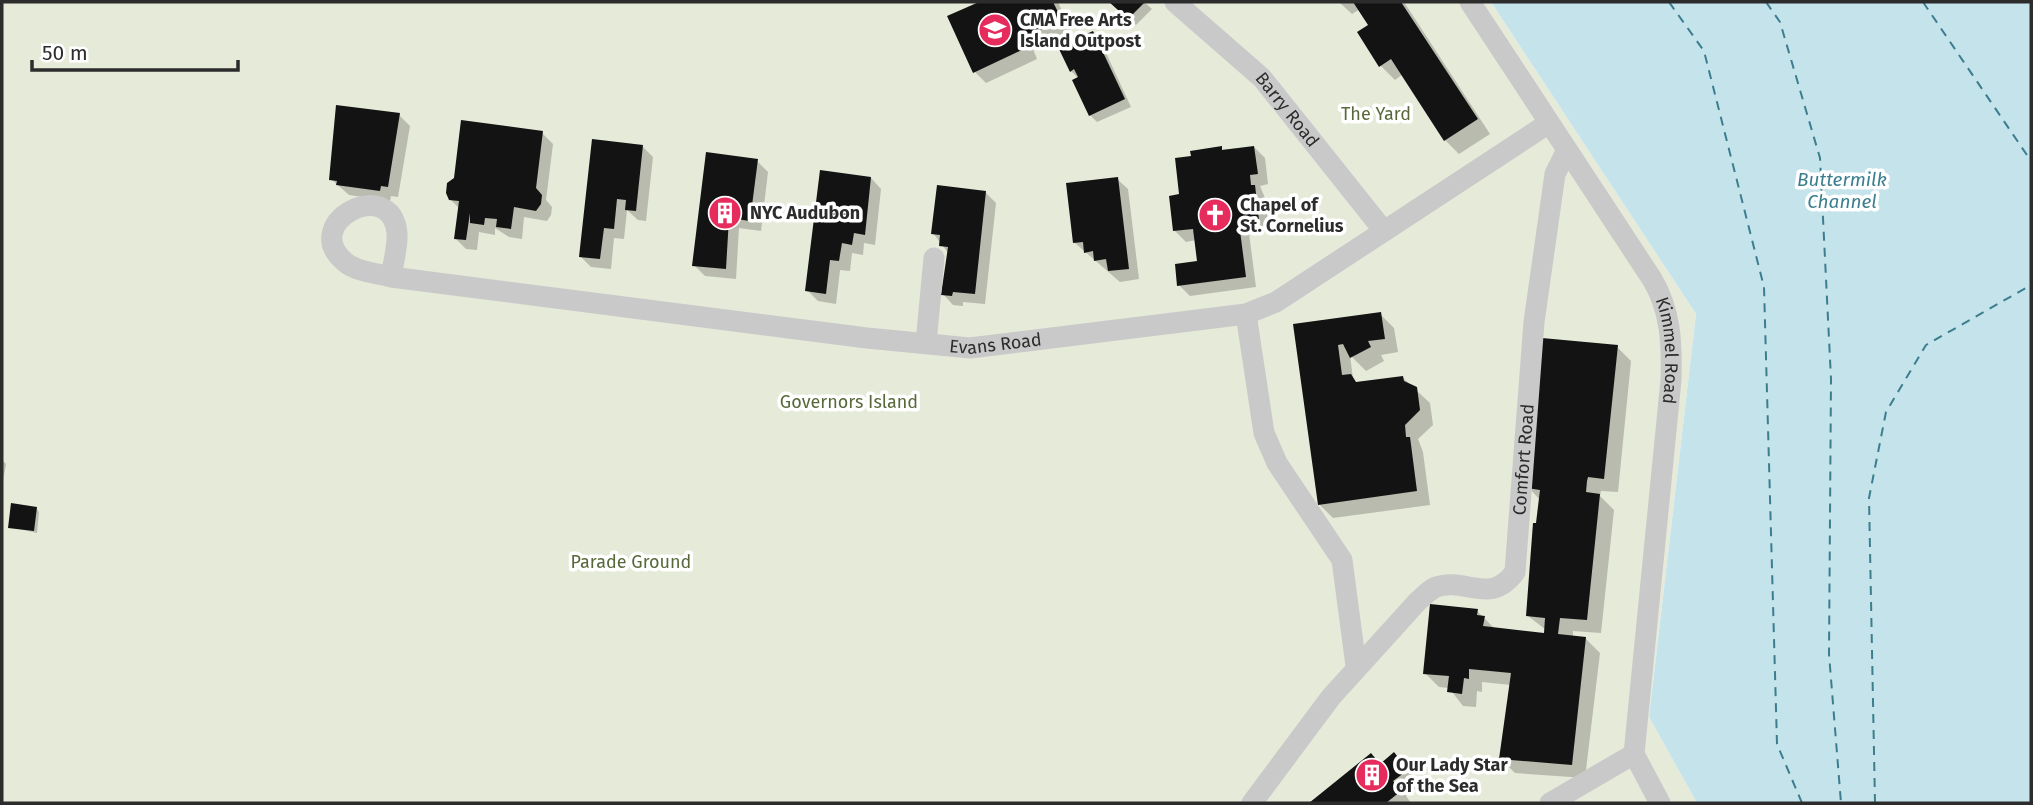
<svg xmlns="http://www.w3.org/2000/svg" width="2033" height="805" font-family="'Fira Sans',sans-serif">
	<rect width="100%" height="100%" fill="#fff"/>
	<path fill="#e6ead9" d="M2,2H1491L1696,314L1649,717L1697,803H2Z"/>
	<path fill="#c5e3eb" d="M1491,2H2031V803H1697L1649,717L1696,314Z"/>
	<path fill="#0003" d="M983,2H1058L1071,31L1033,49L1037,59L986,83L975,72L949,17Z
		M1111,2H1144L1152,9L1136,25Z
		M1339,2H1404L1490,134L1459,154L1445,140L1403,74L1395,80L1381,66L1371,26L1360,9L1352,14Z
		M1092,33L1100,40L1131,107L1097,122L1090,115L1079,79L1071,71Z
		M399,115L410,126L398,197L391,196L390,201L349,195L331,179Z
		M542,133L553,144L546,200L552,207L551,215L547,221L524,217L522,239L509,237L495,228V235L479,232L477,250L466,249L455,238L459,208L450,199Z
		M642,146L653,157L646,221L638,220L627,210L624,239L614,238L611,269L591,267L581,257Z
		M1254,147L1265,158L1268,184L1260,186L1265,198L1269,231L1249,233L1256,287L1190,296L1179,285L1199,262L1196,240L1186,242L1175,231L1192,152Z
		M757,161L768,172L761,231L739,228L736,279L705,276L694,265Z
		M871,178L881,189L875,245L864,243L863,255L852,253L850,271L840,270L836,304L818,301L807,290Z
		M1117,179L1128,189L1139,279L1120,282L1075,243Z
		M985,192L996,203L985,304L963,302V306L953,305L943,294L949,254L933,233Z
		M1380,314L1394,328L1398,352L1381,355L1384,361L1366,371L1350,355L1353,379L1358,384L1403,378L1430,403L1433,425L1418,439L1423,452L1430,505L1333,518L1319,504L1295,326Z
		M1617,347L1631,361L1618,492L1601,491L1600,496L1614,510L1601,633L1573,631V637L1586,639L1600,653L1585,778L1515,773L1501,759L1511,685L1482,682V692L1477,691L1476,707L1463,706L1449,688L1439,687L1425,673L1477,611L1495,629L1545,635L1546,630L1528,616L1540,500L1529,488Z
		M2,460L6,464L2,486Z
		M36,508L39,512L37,533L10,527Z
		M1394,754L1421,784L1406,796L1411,803H1312L1371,756L1381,765Z"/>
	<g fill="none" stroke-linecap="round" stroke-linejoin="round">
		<path stroke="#3b7e8e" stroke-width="2" stroke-dasharray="9 7" stroke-linecap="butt" d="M1669,2L1704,51L1764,287L1777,744L1802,803
			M1766,2L1780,22L1820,158L1831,379L1829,654L1841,803
			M1923,2L2031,161
			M1875,803L1869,498L1886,412L1926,345L2031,285"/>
	</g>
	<path fill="#131313" d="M979,2H1053L1062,20L1024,38L1028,47L973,73L947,16Z
		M1109,2H1145L1128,19Z
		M1353,2H1401L1478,119L1444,141L1391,59L1379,67L1357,32L1368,25Z
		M1093,31L1125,99L1089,116L1072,80L1078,77L1074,69L1070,72L1058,47Z
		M336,105L400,113L388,187L381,186L380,191L336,185L337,181L329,180Z
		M461,120L543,131L536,188L542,195L541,204L536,211L514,207L511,229L496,227L497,219L485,218L484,225L470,223V213L466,240L454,239L459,201L449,200L446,193L447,183L454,178Z
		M592,139L643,145L636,211L625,210L626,200L617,199L614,229L604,228L600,259L579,257Z
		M1222,146V150L1254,146L1258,174L1250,175L1251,185H1255L1259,220L1239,223L1246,277L1177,286L1175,264L1197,261L1193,229L1173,231L1169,196L1179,194L1175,158L1191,156L1190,151Z
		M706,152L758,159L750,221L729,218L726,269L692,266Z
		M820,170L871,177L865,235L854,233L852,245L842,243L839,261L830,260L826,294L805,291Z
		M1118,177L1129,269L1108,271L1106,259L1094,261L1093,251L1084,253L1083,242L1073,243L1066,183Z
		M937,185L986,191L975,294L953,292L952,296L941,295L948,247L939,246L940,235L931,234Z
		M1381,312L1385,339L1368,341L1371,347L1350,358L1343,344L1338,345L1342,375L1351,374L1356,382L1403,376L1404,381L1417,387L1420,410L1405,425L1406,437H1410L1417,491L1318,505L1293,324Z
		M1542,338L1618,345L1604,479L1588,477L1587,481L1586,492L1600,494L1587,620L1560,618L1558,634L1586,637L1572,765L1499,759L1511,673L1469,669V679L1464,678L1462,694L1447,692L1449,676L1423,674L1430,604L1478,609L1477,615L1485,616L1483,626L1544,633L1545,618L1526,616L1533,523H1536L1540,490L1527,488Z
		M11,503L37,507L34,531L8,528Z
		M1394,752L1408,770L1393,781L1401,791L1386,803H1309L1371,753L1380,764Z"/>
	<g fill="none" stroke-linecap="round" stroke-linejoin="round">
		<g stroke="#c9c9c9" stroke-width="21">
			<path id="s1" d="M1175,2L1262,78L1384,231"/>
			<path id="s2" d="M1470,2L1652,279C1671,311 1672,343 1671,380L1634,754"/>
			<path id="s3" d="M391,277C393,263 398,247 397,233C391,174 298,223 345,262C356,272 377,273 391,277L867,338L970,348L1246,314L1276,302L1549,123"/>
			<path d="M1246,314L1264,433L1277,463L1342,560L1356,666"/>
			<path d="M926,343L934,258"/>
			<path d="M1634,754L1660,803"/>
			<path id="s4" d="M1252,803L1331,697L1418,601C1424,596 1429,590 1436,587C1466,577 1490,606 1515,572L1534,322L1555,174L1567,150"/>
			<path d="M1550,803L1634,754"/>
		</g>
	</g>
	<defs>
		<symbol id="school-disc" viewBox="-11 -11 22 22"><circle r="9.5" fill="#e62c5d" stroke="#fff"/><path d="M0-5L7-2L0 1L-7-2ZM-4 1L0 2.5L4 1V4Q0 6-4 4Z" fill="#fff"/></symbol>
		<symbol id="building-disc" viewBox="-11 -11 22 22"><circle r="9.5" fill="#e62c5d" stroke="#fff"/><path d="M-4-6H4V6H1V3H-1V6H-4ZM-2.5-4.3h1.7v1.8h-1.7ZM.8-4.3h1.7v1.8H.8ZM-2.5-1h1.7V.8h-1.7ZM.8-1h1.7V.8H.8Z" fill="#fff"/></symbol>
		<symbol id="church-disc" viewBox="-11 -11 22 22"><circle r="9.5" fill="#e62c5d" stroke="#fff"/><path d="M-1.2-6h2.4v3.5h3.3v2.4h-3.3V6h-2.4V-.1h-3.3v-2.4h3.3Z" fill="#fff"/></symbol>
	</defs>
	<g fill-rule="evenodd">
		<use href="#school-disc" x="976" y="11" width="38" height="38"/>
		<use href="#building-disc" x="706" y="194" width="38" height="38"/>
		<use href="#church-disc" x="1196" y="196" width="38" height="38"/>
		<use href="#building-disc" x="1353" y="756" width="38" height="38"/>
	</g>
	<g text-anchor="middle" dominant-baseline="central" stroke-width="7" stroke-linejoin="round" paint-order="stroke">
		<g font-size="18" font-weight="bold" fill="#2c2c2c" stroke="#fff" text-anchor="start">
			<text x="1020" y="20">CMA Free Arts<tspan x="1020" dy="21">Island Outpost</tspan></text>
			<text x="1240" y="205">Chapel of<tspan x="1240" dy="21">St. Cornelius</tspan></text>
			<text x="750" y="213">NYC Audubon</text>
			<text x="1396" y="765">Our Lady Star<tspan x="1396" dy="21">of the Sea</tspan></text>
		</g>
		<g font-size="18" fill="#2c2c2c" stroke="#fff">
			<text stroke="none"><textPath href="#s1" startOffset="156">Barry Road</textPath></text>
			<text stroke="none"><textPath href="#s3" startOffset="828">Evans Road</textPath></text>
			<text stroke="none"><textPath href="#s2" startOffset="406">Kimmel Road</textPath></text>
			<text stroke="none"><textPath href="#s4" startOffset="483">Comfort Road</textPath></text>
		</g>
		<g font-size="18" fill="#58683a" stroke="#fff">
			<text x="1376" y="114">The Yard</text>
			<text x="849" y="402">Governors Island</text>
			<text x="631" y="562">Parade Ground</text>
		</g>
		<g font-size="19" font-style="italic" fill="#3b7e8e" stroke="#fff">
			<text x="1842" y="179">Buttermilk<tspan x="1842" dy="22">Channel</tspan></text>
		</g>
	</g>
	<rect width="2033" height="805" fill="none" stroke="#2c2c2c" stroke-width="7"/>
	<path d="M32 60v10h206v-10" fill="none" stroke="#2c2c2c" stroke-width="3.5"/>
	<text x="42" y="60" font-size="21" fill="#2c2c2c" stroke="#ffffff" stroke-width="5" paint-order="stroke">50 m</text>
</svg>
